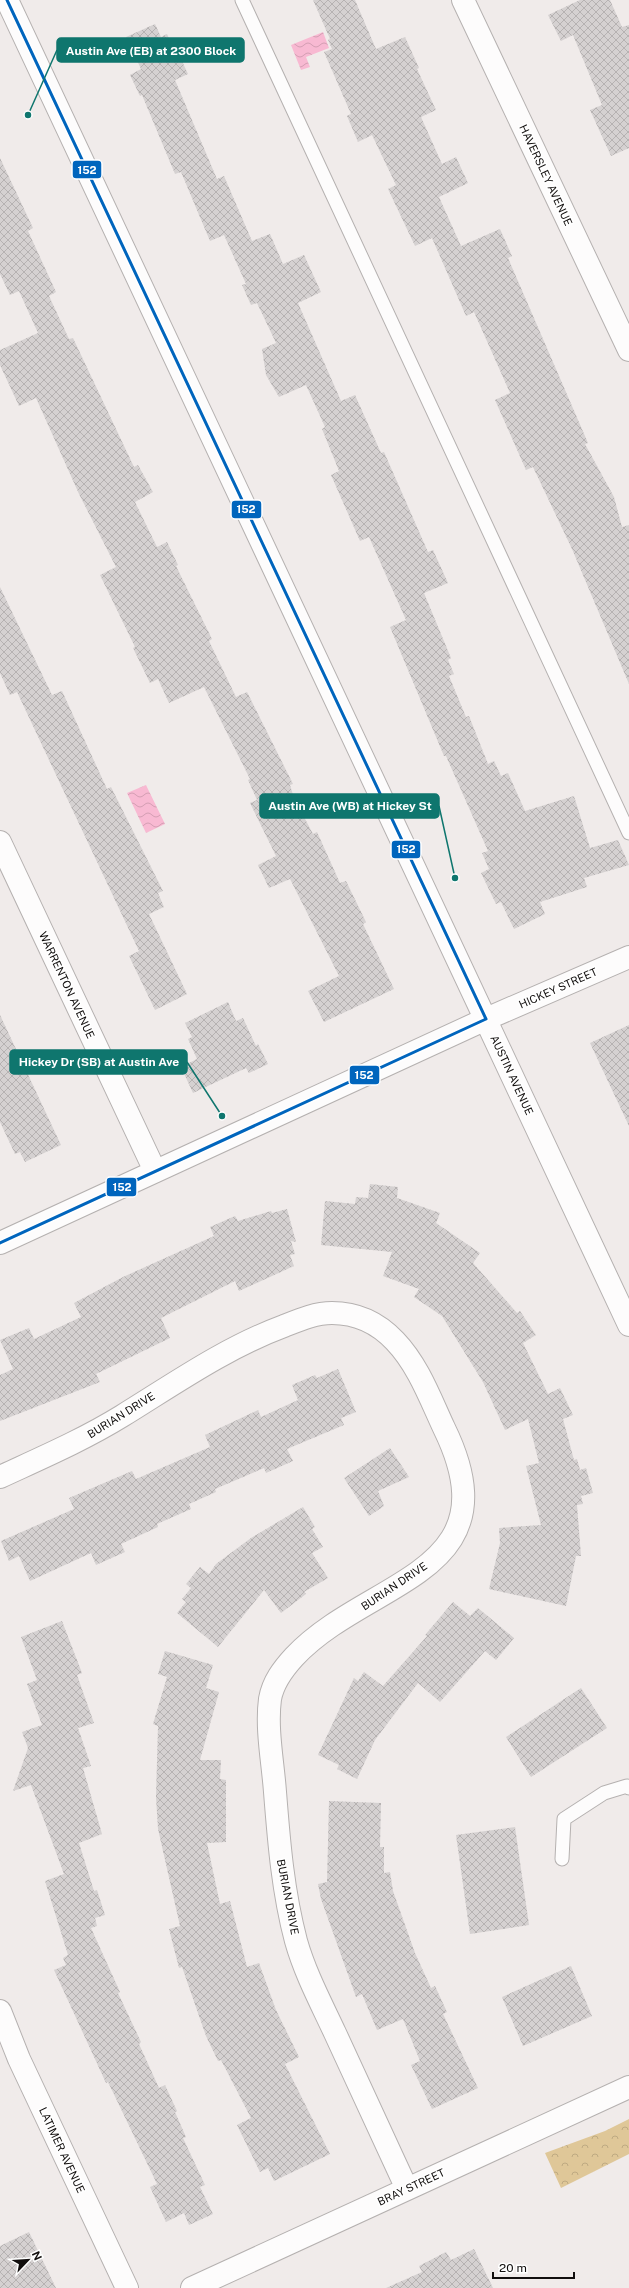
<svg xmlns="http://www.w3.org/2000/svg" width="629" height="2288" font-family="'Public Sans',sans-serif">
	<defs>
		<pattern id="forest-crowns" width="20" height="18" patternUnits="userSpaceOnUse"><rect width="20" height="18" fill="#dfc798"/><path d="M2 6a3 3 0 1 1 6 0M12 15a3 3 0 1 1 6 0" fill="none" stroke="#beaa82"/></pattern>
		<pattern id="water-waves" width="16" height="10" patternUnits="userSpaceOnUse"><rect width="16" height="10" fill="#f8b9d2"/><path d="M0 5q4-4 8 0t8 0" fill="none" stroke="#d49eb3"/></pattern>
		<pattern id="building-cross-hatch" width="8" height="8" patternUnits="userSpaceOnUse"><rect width="8" height="8" fill="#d5d1d1"/><path d="M0 0l8 8M0 8l8-8" fill="none" stroke="#b6b2b2"/></pattern>
	</defs>
	<rect width="100%" height="100%" fill="#f0ebea"/>
	<path fill="url(#forest-crowns)" d="M629,2119V2154L561,2188L545,2153L605,2131Z"/>
	<path fill="url(#water-waves)" d="M323,32L329,48L306,57L310,67L301,70L291,45Z
		M146,785L165,824L146,833L127,793Z"/>
	<path fill="url(#building-cross-hatch)" d="M313,0H355L376,49L405,37L419,68L417,69L436,110L421,117L442,164L456,157L468,183L439,197L461,246L500,229L512,256L508,258L588,443L585,444L614,497L622,527L629,525V684L572,549L533,467L526,470L495,400L510,393L474,312L466,316L432,238L415,246L388,189L396,185L372,135L358,142L347,116L351,114L324,52L332,49L328,40L330,39Z
		M580,0H610L622,27L629,25V148L611,156L590,110L602,105L573,35L561,41L548,15Z
		M155,24L161,37L167,34L173,47L175,46L188,74L175,80L217,179L224,176L252,241L270,234L283,264L304,255L321,292L298,303L341,401L355,395L381,453L384,452L428,552L433,550L448,583L424,593L451,658L448,660L454,674L449,676L466,717L469,716L488,764L494,761L501,776L508,773L525,811L574,796L590,848L618,840L629,865L584,878L587,887L540,902L545,914L514,929L501,902L496,904L481,873L489,869L482,853L488,851L446,756H444L390,627L406,620L369,537L360,541L331,475L339,471L322,429L325,427L306,385L279,397L266,375L262,349L276,343L257,303L251,305L242,285L246,284L224,235L210,241L181,172L175,174L142,95L140,96L130,75L141,69L126,37Z
		M0,158L33,228L28,231L56,292L49,296L69,339L73,338L134,467L138,465L153,492L135,502L157,547L167,542L178,565L176,566L212,639L209,641L236,697L247,692L293,784L290,785L294,798L313,834L317,832L340,883L346,881L366,922L363,924L394,989L324,1022L308,991L339,976L290,879L269,888L258,865L276,856L250,803L257,800L248,780L250,779L204,687L169,703L158,679L150,683L133,648L135,647L100,575L116,567L79,494L36,398L19,406L0,365V350L38,333L19,291L10,295L0,274Z
		M0,587L52,695L62,691L107,789L111,787L163,891L158,893L164,907L149,914L187,994L155,1010L129,956L139,951L17,692L10,695L0,673Z
		M228,1002L236,1021L243,1018L256,1046L258,1044L268,1064L249,1073L246,1068L193,1093L181,1067L197,1059L188,1039L192,1037L185,1023Z
		M0,1015L61,1145L25,1162L20,1152L15,1154L0,1122Z
		M629,1025V1126L590,1043Z
		M370,1184L398,1187L397,1198L440,1213L436,1223L480,1253L473,1263L517,1313L520,1311L536,1335L523,1343L548,1394L560,1388L573,1415L563,1419L574,1460L577,1459L580,1470L586,1468L593,1493L581,1496L583,1504L577,1505L581,1556H576L566,1606L489,1589L500,1543L499,1528L541,1525L526,1466L539,1463L528,1419L505,1430L483,1382L442,1316L414,1297L419,1289L383,1276L392,1252L321,1245L325,1201L355,1204L356,1197L368,1198Z
		M287,1209L296,1242L291,1241L295,1254L290,1255L294,1266L239,1291L235,1281L161,1318L170,1338L96,1374L100,1382L0,1421V1375L13,1369L0,1340L29,1328L34,1339L81,1317L74,1303L123,1277L214,1236L210,1227L235,1216L238,1221L271,1211L272,1213Z
		M338,1369L356,1412L341,1418L344,1425L287,1449L293,1461L266,1473L264,1468L215,1489L216,1492L189,1504L191,1509L157,1524L158,1527L121,1544L125,1552L96,1565L91,1553L30,1581L19,1556L9,1561L1,1541L74,1509L69,1498L132,1471L136,1479L210,1447L205,1435L258,1410L261,1417L298,1400L292,1385L315,1375L317,1378Z
		M390,1448L409,1477L378,1491L384,1506L369,1516L344,1478Z
		M303,1507L315,1527L312,1529L323,1547L312,1553L328,1578L304,1592L306,1594L281,1613L264,1590L218,1647L177,1613L186,1602L182,1599L191,1588L186,1584L200,1567L209,1574L216,1564L251,1538Z
		M453,1602L470,1616L478,1608L514,1638L496,1660L485,1651L440,1702L418,1683L375,1740L357,1779L337,1769L339,1765L318,1755L354,1678L358,1681L364,1672L383,1686L427,1636L425,1635Z
		M62,1621L82,1673L77,1675L94,1723L78,1728L91,1766L83,1768L102,1834L79,1843L94,1891L97,1890L105,1915L95,1918L97,1926L91,1928L120,1992L118,1993L141,2042L139,2044L159,2088L165,2085L177,2111L175,2112L186,2137L183,2138L205,2185L200,2187L213,2214L189,2225L184,2213L166,2222L150,2187L157,2184L108,2082L106,2083L54,1970L66,1965L63,1958L68,1955L45,1881L64,1874L31,1785L13,1791L28,1748L22,1732L42,1725L27,1684L37,1680L21,1637Z
		M165,1651L213,1665L206,1688L219,1692L200,1760H221L220,1779L226,1780V1842L207,1843L220,1904L230,1901L247,1967L259,1963L276,2010L299,2057L285,2064L330,2154L274,2181L268,2168L260,2172L237,2125L251,2118L221,2060L218,2061L206,2036L182,1967L179,1968L169,1929L180,1926L158,1829L156,1797L158,1726L153,1724L167,1677L158,1674Z
		M581,1688L607,1728L531,1777L506,1737Z
		M329,1801L381,1803L380,1847H384V1873L390,1872L393,1891L415,1953L431,1988L435,1986L447,2012L443,2014L478,2088L432,2109L411,2065L420,2061L403,2019L377,2030L362,1994L356,1997L321,1899L318,1884L327,1882Z
		M515,1827L529,1925L470,1934L456,1835Z
		M571,1966L592,2016L523,2046L502,1997Z
		M29,2232L56,2288H0V2246Z
		M474,2249L493,2288H386L422,2272L419,2266L446,2252L451,2260Z"/>
	<g fill="none" stroke-linecap="round" stroke-linejoin="round">
		<defs>
			<path id="service" d="M242,0L629,833
				M562,1859L564,1819L604,1793L627,1786L629,1788"/>
			<path id="minor" d="M463,0L629,350
				M0,842L155,1171
				M486,1019L629,957
				M0,1477C41,1458 83,1440 122,1416C174,1384 225,1348 284,1326C299,1320 315,1313 332,1313C357,1313 378,1323 395,1341C418,1365 430,1398 444,1428C516,1575 368,1578 294,1657C283,1669 273,1682 270,1699C266,1729 273,1763 275,1792C279,1843 283,1892 296,1941C305,1973 321,2003 335,2033C359,2085 383,2137 407,2189
				M0,2011L19,2059L127,2288
				M192,2288L629,2087"/>
			<path id="tertiary" d="M0,1243L486,1019"/>
			<path id="secondary" d="M7,0L629,1325"/>
		</defs>
		<use href="#service" stroke="#b5b1b0" stroke-width="15"/>
		<use href="#minor" stroke="#b5b1b0" stroke-width="24"/>
		<use href="#tertiary" stroke="#b5b1b0" stroke-width="24"/>
		<use href="#secondary" stroke="#b5b1b0" stroke-width="24"/>
		<use href="#service" stroke="#fdfcfc" stroke-width="13"/>
		<use href="#minor" stroke="#fdfcfc" stroke-width="22"/>
		<use href="#tertiary" stroke="#fdfcfc" stroke-width="22"/>
		<use href="#secondary" stroke="#fdfcfc" stroke-width="22"/>
		<defs>
			<path id="bus-1" d="M7,0L486,1019
				M0,1243L486,1019"/>
		</defs>
		<use href="#bus-1" stroke="#fff" stroke-width="6"/>
		<use href="#bus-1" stroke="#0065bd" stroke-width="3"/>
	</g>
	<g text-anchor="middle" dominant-baseline="central" stroke-width="3" stroke-linejoin="round" paint-order="stroke">
		<g font-size="11" fill="#110e0d" stroke="#fff">
			<text transform="translate(546 175) rotate(65)">HAVERSLEY AVENUE</text>
			<text transform="translate(67 985) rotate(65)">WARRENTON AVENUE</text>
			<text transform="translate(558 988) rotate(-24)">HICKEY STREET</text>
			<text transform="translate(512 1075) rotate(65)">AUSTIN AVENUE</text>
			<text transform="translate(121 1415) rotate(-32)">BURIAN DRIVE</text>
			<text transform="translate(394 1586) rotate(-34)">BURIAN DRIVE</text>
			<text transform="translate(288 1897) rotate(79)">BURIAN DRIVE</text>
			<text transform="translate(62 2150) rotate(65)">LATIMER AVENUE</text>
			<text transform="translate(411 2187) rotate(-25)">BRAY STREET</text>
		</g>
	</g>
	<path fill="none" stroke="#0f766e" stroke-width="1.5" d="M28 115L57 50M455 878L439 806M222 1116L187 1062"/>
	<g fill="#0f766e" stroke="#fff" stroke-width="1.5">
		<circle cx="28" cy="115" r="4"/>
		<circle cx="455" cy="878" r="4"/>
		<circle cx="222" cy="1116" r="4"/>
	</g>
	<g fill="#0f766e" stroke="#0f766e" stroke-width="1.5">
		<rect x="57" y="38" width="187" height="24" rx="4"/>
		<rect x="260" y="794" width="179" height="24" rx="4"/>
		<rect x="10" y="1050" width="177" height="24" rx="4"/>
	</g>
	<g font-size="12" text-anchor="middle" font-weight="bold" fill="#fff">
		<text x="151" y="55">Austin Ave (EB) at 2300 Block</text>
		<text x="350" y="810">Austin Ave (WB) at Hickey St</text>
		<text x="99" y="1066">Hickey Dr (SB) at Austin Ave</text>
	</g>
	<g stroke="#fff" stroke-width="1.5">
		<rect x="72" y="160" width="30" height="19" rx="4" fill="#0065bd"/>
		<rect x="231" y="500" width="31" height="19" rx="4" fill="#0065bd"/>
		<rect x="391" y="840" width="30" height="19" rx="4" fill="#0065bd"/>
		<rect x="349" y="1065" width="31" height="20" rx="4" fill="#0065bd"/>
		<rect x="106" y="1177" width="31" height="20" rx="4" fill="#0065bd"/>
	</g>
	<g font-size="11" text-anchor="middle" font-weight="bold" fill="#fff">
		<text x="87" y="174">152</text>
		<text x="246" y="513">152</text>
		<text x="406" y="853">152</text>
		<text x="364" y="1079">152</text>
		<text x="122" y="1191">152</text>
	</g>
	<g transform="translate(28 2260) rotate(65)" stroke="#ffffff" stroke-width="3" paint-order="stroke">
	<path d="M0-3L7 15L0 10L-7 15Z" fill="#110e0d"/>
	<text y="-6" font-size="11" font-weight="bold" text-anchor="middle" fill="#110e0d">N</text>
	</g>
	<path d="M493 2272v6h81v-6" fill="none" stroke="#110e0d" stroke-width="2"/>
	<text x="499" y="2272" font-size="12" fill="#110e0d" stroke="#ffffff" stroke-width="3" paint-order="stroke">20 m</text>
</svg>
